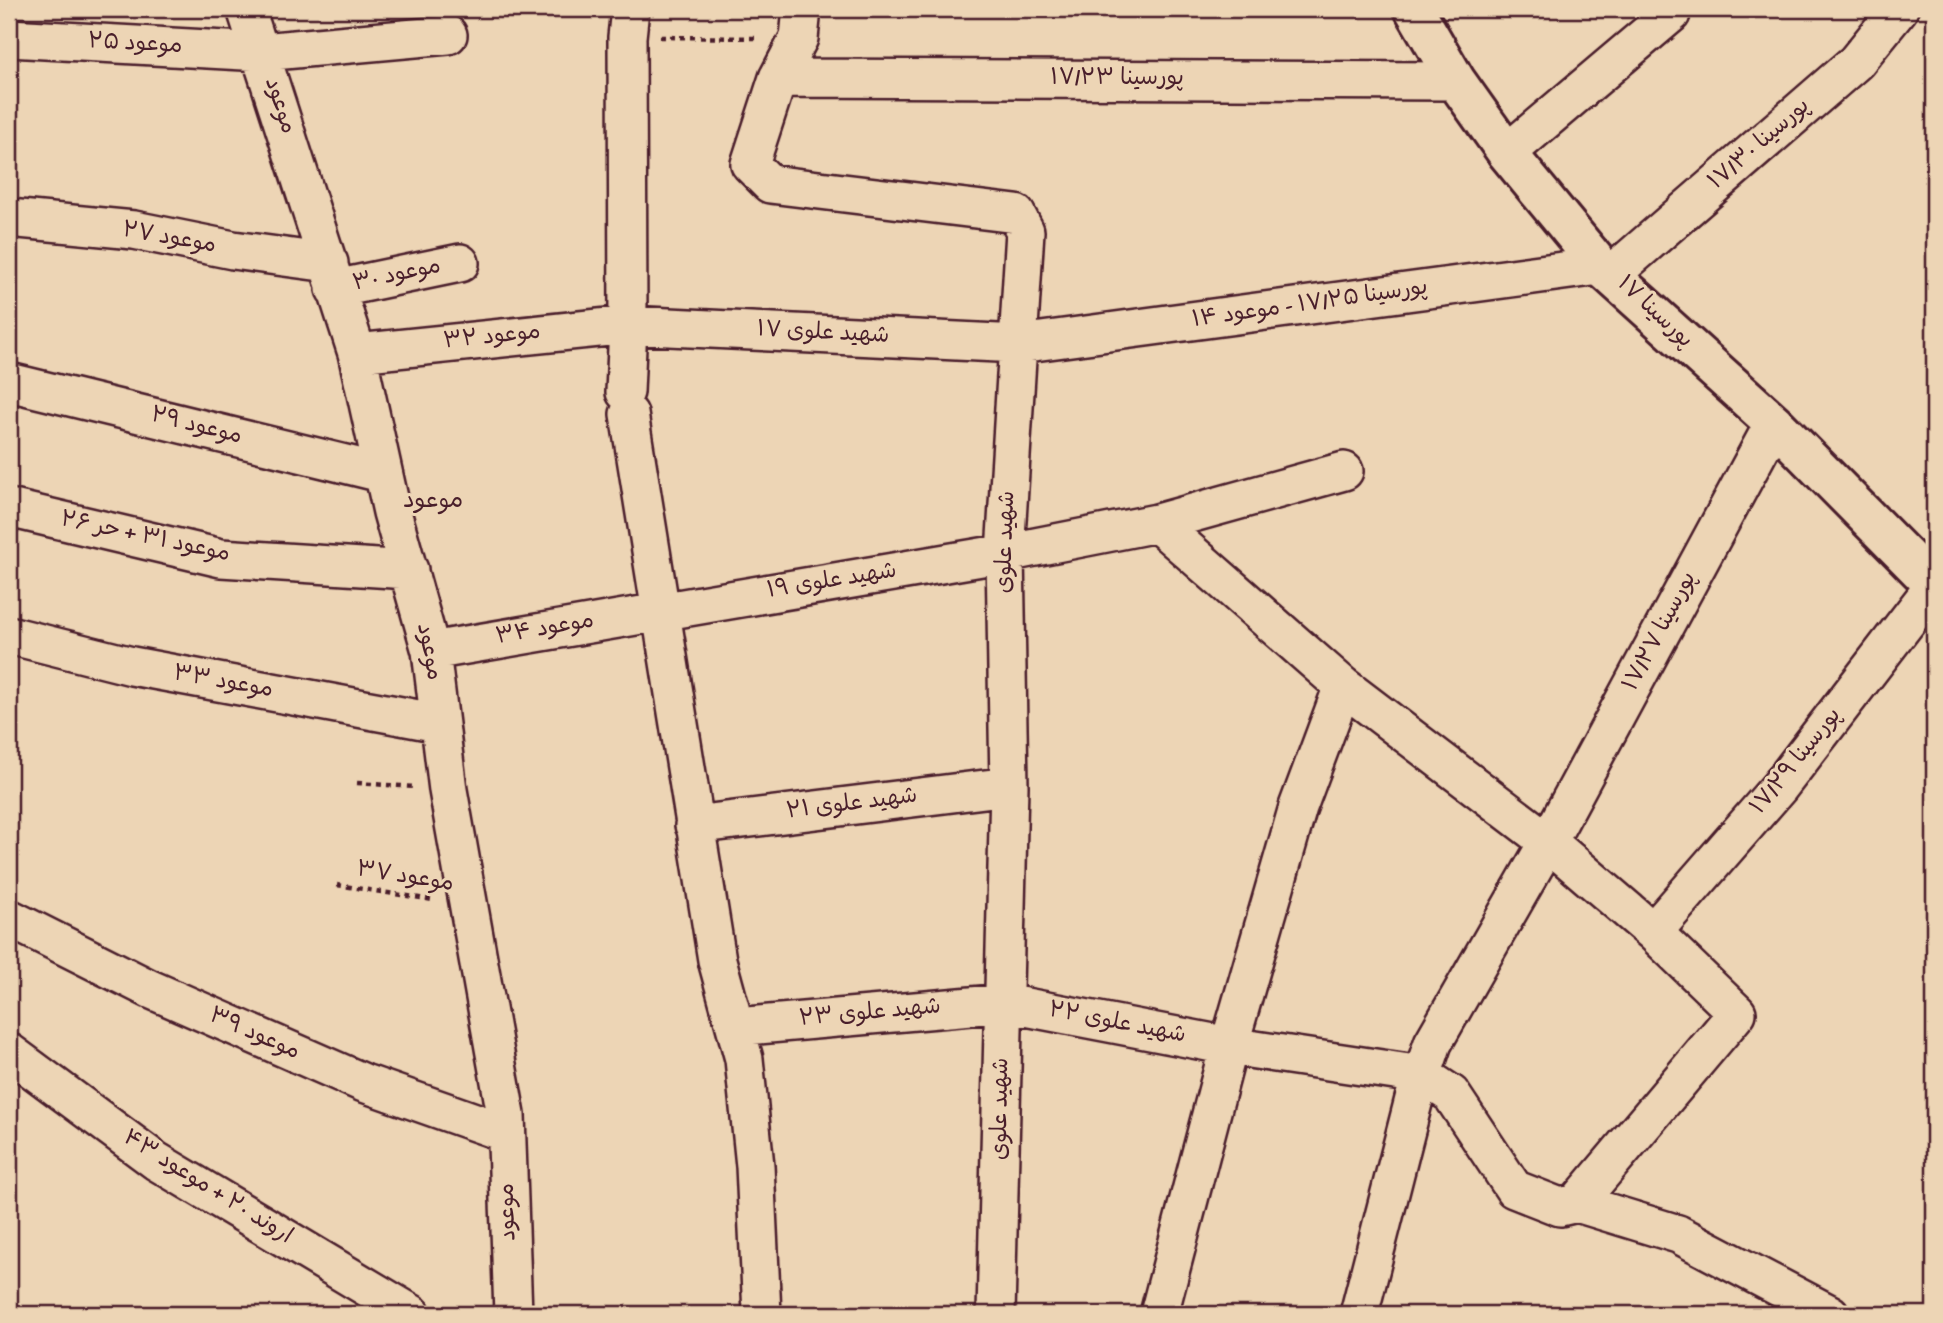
<svg xmlns="http://www.w3.org/2000/svg" width="1943" height="1323" font-family="'Gochi Hand','Playpen Sans Arabic',sans-serif">
	<rect width="100%" height="100%" fill="#edd5b5"/>
	<filter id="ink" filterUnits="userSpaceOnUse"><feTurbulence type="fractalNoise" baseFrequency=".0143" numOctaves="2"/><feDisplacementMap in="SourceGraphic" scale="14" xChannelSelector="R" yChannelSelector="G"/><feConvolveMatrix kernelMatrix="1 2 1 2 8 2 1 2 1" color-interpolation-filters="sRGB"/></filter>
	<g filter="url(#ink)">
		<g fill="none" stroke-linecap="round" stroke-linejoin="round">
			<defs>
				<path id="street" d="M246,9L357,353L392,512L431,651L448,790L506,1115L513,1314
					M802,9L799,38L778,78L750,164L770,184L1016,214L1025,231L1005,553L1009,786L996,1314
					M9,38L262,52L448,35
					M778,78L1456,81
					M1507,153L1671,14
					M9,218L134,230L233,250L329,263
					M1612,274L1856,62L1899,9
					M335,289L460,263
					M357,353L628,325L1019,344L1600,266
					M9,382L382,473
					M625,392L628,325L627,37L630,9
					M629,414L717,960L744,1059L755,1166L762,1314
					M9,508L221,558L409,570
					M1157,523L1344,471
					M9,635L132,666L439,723
					M431,651L1005,553L1157,523L1343,686L1548,842L1653,932L1737,1013L1577,1203L1678,1234L1830,1314
					M694,825L1009,786
					M9,918L150,989L364,1083L506,1133
					M1653,932L1780,786L1934,586
					M736,1027L1005,1003L1229,1046L1422,1075L1451,1094L1514,1189L1560,1207L1577,1203
					M9,1052L156,1161L412,1314
					M1159,1314L1229,1046L1298,807L1343,686
					M1359,1314L1414,1099L1433,1043L1548,842L1774,423"/>
				<path id="secondary" d="M1414,9L1456,81L1507,153L1600,266L1774,423L1934,585"/>
			</defs>
			<use href="#street" stroke="#4a1f2b" stroke-width="42"/>
			<use href="#secondary" stroke="#4a1f2b" stroke-width="44"/>
			<path stroke="#4a1f2b" stroke-width="4.5" stroke-dasharray="5 5" stroke-linecap="butt" d="M660,37L760,38
				M357,783L416,787
				M337,885L433,900"/>
			<use href="#street" stroke="#edd5b5" stroke-width="37"/>
			<use href="#secondary" stroke="#edd5b5" stroke-width="38"/>
		</g>
	</g>
	<g text-anchor="middle" dominant-baseline="central" stroke-width="6" stroke-linejoin="round" paint-order="stroke">
		<g font-size="23" fill="#4a1f2b" stroke="#edd5b5">
			<text transform="translate(135 45) rotate(3)">موعود ۲۵</text>
			<text x="1117" y="79">پورسینا ۱۷/۲۳</text>
			<text transform="translate(279 106) rotate(72)">موعود</text>
			<text transform="translate(1760 145) rotate(-41)">پورسینا ۱۷/۳۰</text>
			<text transform="translate(169 239) rotate(10)">موعود ۲۷</text>
			<text transform="translate(397 276) rotate(-12)">موعود ۳۰</text>
			<text transform="translate(1310 305) rotate(-8)">پورسینا ۱۷/۲۵ - موعود ۱۴</text>
			<text transform="translate(1654 313) rotate(43)">پورسینا ۱۷</text>
			<text transform="translate(823 334) rotate(3)">شهید علوی ۱۷</text>
			<text transform="translate(492 338) rotate(-6)">موعود ۳۲</text>
			<text transform="translate(196 427) rotate(14)">موعود ۲۹</text>
			<text transform="translate(145 538) rotate(12)">موعود ۳۱ + حر ۲۶</text>
			<text transform="translate(1007 542) rotate(-88)">شهید علوی</text>
			<text transform="translate(832 582) rotate(-9)">شهید علوی ۱۹</text>
			<text transform="translate(545 630) rotate(-10)">موعود ۳۴</text>
			<text transform="translate(1661 632) rotate(-62)">پورسینا ۱۷/۲۷</text>
			<text transform="translate(428 652) rotate(79)">موعود</text>
			<text transform="translate(223 683) rotate(10)">موعود ۳۳</text>
			<text transform="translate(1797 762) rotate(-51)">پورسینا ۱۷/۲۹</text>
			<text transform="translate(852 805) rotate(-7)">شهید علوی ۲۱</text>
			<text transform="translate(405 878) rotate(9)">موعود ۳۷</text>
			<text transform="translate(870 1014) rotate(-5)">شهید علوی ۲۳</text>
			<text transform="translate(1117 1024) rotate(11)">شهید علوی ۲۲</text>
			<text transform="translate(254 1035) rotate(24)">موعود ۳۹</text>
			<text transform="translate(1002 1109) rotate(-89)">شهید علوی</text>
			<text transform="translate(207 1188) rotate(32)">اروند ۲۰ + موعود ۴۳</text>
			<text transform="translate(509 1212) rotate(-92)">موعود</text>
		</g>
		<g font-size="24" fill="#4a1f2b" stroke="#edd5b5">
			<text x="433" y="502">موعود</text>
		</g>
	</g>
	<rect width="1943" height="1323" fill="none" stroke="#edd5b5" stroke-width="35"/>
	<rect x="18" y="18" width="1908" height="1288" fill="none" stroke="#4a1f2b" stroke-width="2.5" filter="url(#ink)"/>
</svg>
